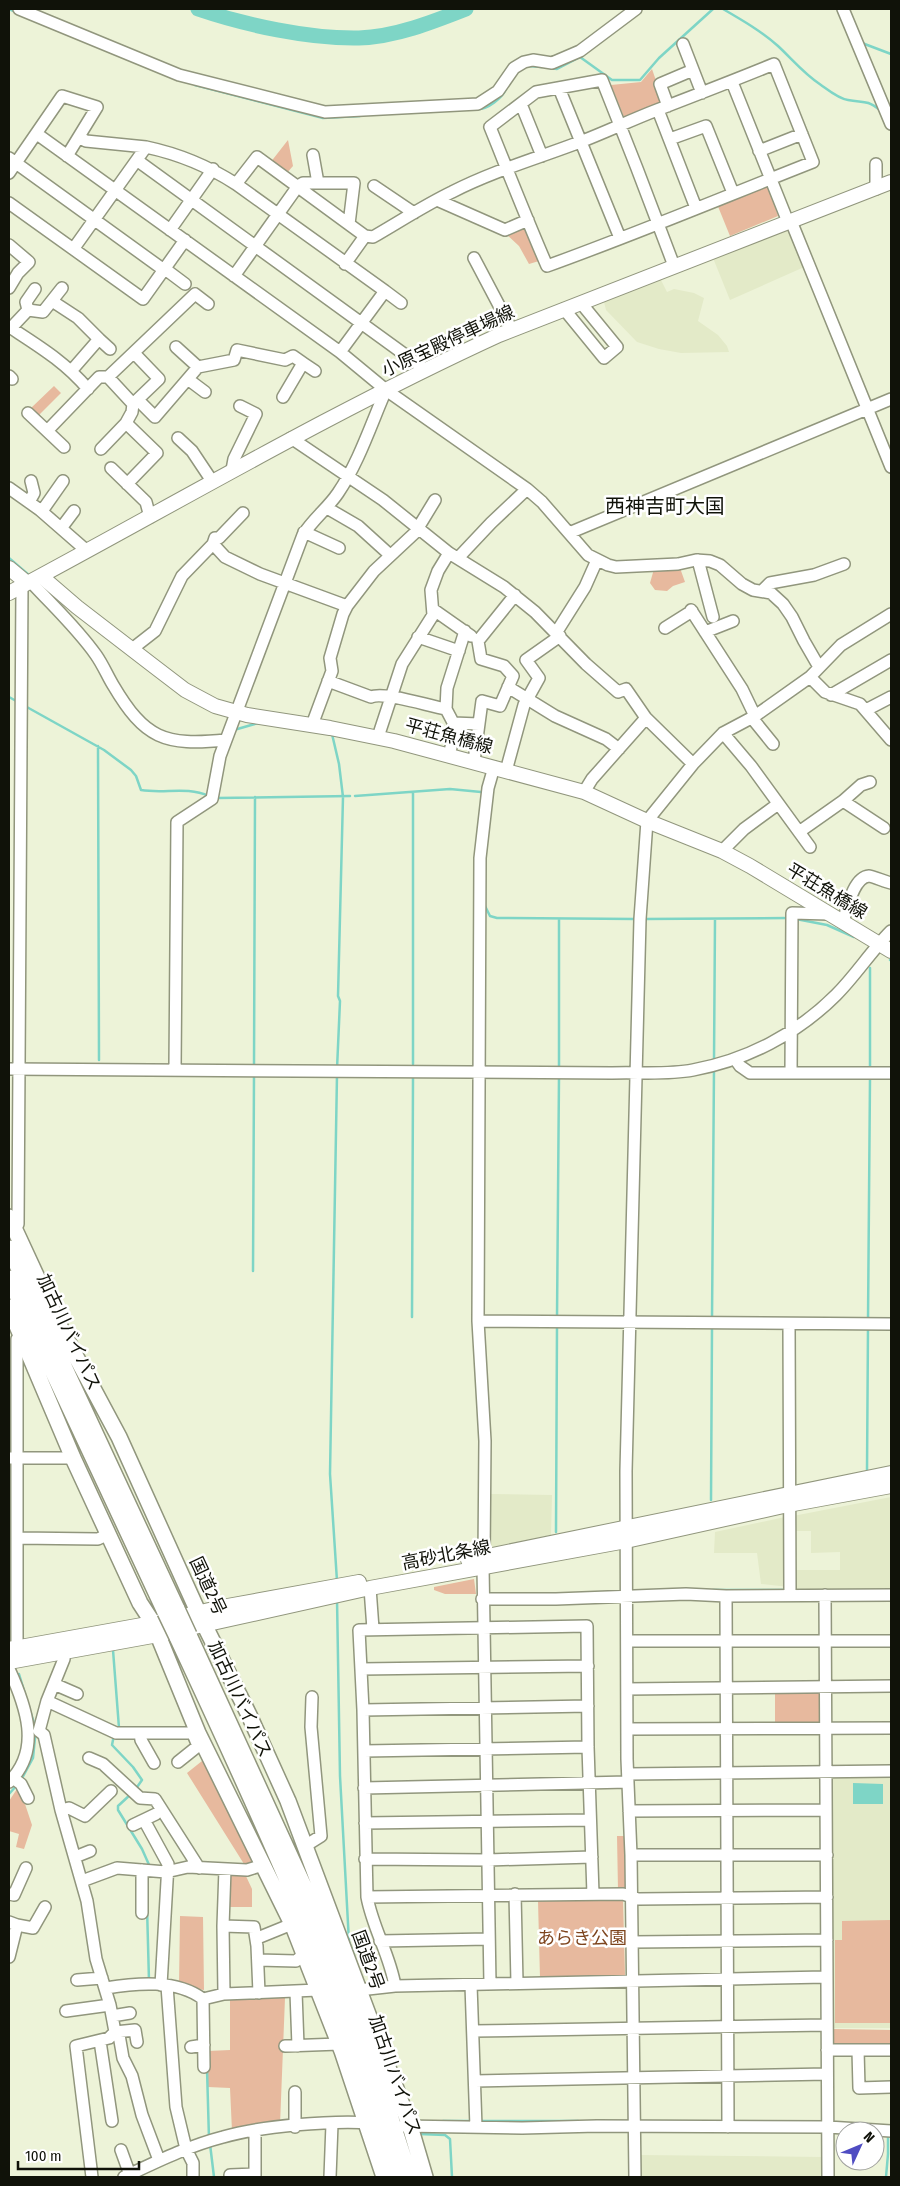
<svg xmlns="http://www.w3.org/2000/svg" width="900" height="2186" font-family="'Fira Sans Condensed','Noto Sans JP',sans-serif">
	<rect width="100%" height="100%" fill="#edf3d8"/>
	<path fill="#e3eac8" d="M784,229L788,230L804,265L802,268L730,300L713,258Z
		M661,280L667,292L674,289L694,293L704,298L698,321L718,335L727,346L729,352L681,353L659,349L637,342L606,310L604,302Z
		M490,1494L552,1495L551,1535L489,1548Z
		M891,1497V1589H795L792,1570H840V1552L811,1553V1531H794L793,1516Z
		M785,1517L789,1587L761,1584L757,1553H714L715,1532Z
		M833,1776H891V2028H832L831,1778Z
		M640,2155L823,2157V2177H640Z"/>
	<path fill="#e7b99e" d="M652,69L663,101L627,118L624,117L611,85L641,82Z
		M288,140L293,166L286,174L270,163Z
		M763,186L769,188L778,216L730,236L717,204Z
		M525,226L539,261L529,264L519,246L506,234Z
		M54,386L61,393L37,417L32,412L34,410L31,408Z
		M680,568L685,582L673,586L667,591L655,590L650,583L654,569Z
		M474,1579L476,1594H445L434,1590V1587Z
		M817,1691L820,1694L819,1722L817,1725H775V1692Z
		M207,1757L255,1859L252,1864H244L187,1773Z
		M19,1786L32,1825L24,1849L16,1847L19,1834L9,1831V1801Z
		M617,1836H625L627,1886L623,1890H618Z
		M245,1874L252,1889V1907H228V1879L232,1875Z
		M623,1899L625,1975L540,1978L538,1901Z
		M180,1916L203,1917L204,1990L179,1986Z
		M891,1920V2023H835V1940H842V1921Z
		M285,1998L280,2125L232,2131L230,2088L208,2087V2051L230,2050V1999Z
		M832,2029L891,2030V2046H837L832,2041Z"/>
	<path fill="#7ed5c6" d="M853,1783L883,1784V1804H853Z"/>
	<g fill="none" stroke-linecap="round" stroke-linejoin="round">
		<path stroke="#7ed5c6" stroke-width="2.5" d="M9,9L16,12
			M723,9C742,20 761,31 778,46C792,59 804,74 821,85C828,90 839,99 848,100C863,103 866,99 880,110
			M862,43L891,54
			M528,66L542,67
			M550,68L557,69L580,57L612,80H640L659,58L713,9
			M195,85L323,118L360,116
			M478,109C488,109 502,98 506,89
			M9,558L30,576
			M9,697L18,702
			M25,706L104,750L131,770L136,776L141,790C165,794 186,786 209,796
			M234,730L258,723
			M332,734L339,764L343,797L338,996L340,1001L337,1069
			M98,746L99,1060
			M355,796L450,789L481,792L484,794
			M217,798L350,796
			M485,906L490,916L497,918L636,919
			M644,919L788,918
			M796,919L827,925L854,937
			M890,960H891
			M714,1061L715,919
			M413,1064V793
			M254,1067L255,797
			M559,1068V919
			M870,1068V968
			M337,1075L330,1474L337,1581
			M253,1271L254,1075
			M412,1317L413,1078
			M557,1318L559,1076
			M712,1319L714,1069
			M868,1321L870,1078
			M867,1470L868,1327
			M711,1500L712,1327
			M556,1532L557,1326
			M713,1590H787
			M337,1599L340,1776L349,1942L354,1955
			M113,1650L119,1728
			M19,1674L25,1694
			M30,1711L35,1726
			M114,1735L112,1745L133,1767L142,1780L135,1790
			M21,1780L33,1758L35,1738
			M9,1794L17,1785
			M131,1794L118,1806V1810L142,1849L150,1867
			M147,1907L149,1981
			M207,2069L209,2139
			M443,2121H473
			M478,2121H578
			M419,2134L445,2135L450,2139L452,2177
			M210,2144L214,2177
			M886,2177L888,2154V2134"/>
		<path stroke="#7ed5c6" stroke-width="15" d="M198,9C245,25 309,39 359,38C395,37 433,22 466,9"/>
		<defs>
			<path id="minor" d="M19,9L179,75L325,112L478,104L498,91L514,68L524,62L533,60L552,63L580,51L636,9
				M843,9L891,124
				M683,44L702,93
				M732,82L788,222
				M559,88L620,238
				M521,104L542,156
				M668,106L660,84L693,70
				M658,110L696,208
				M37,134L340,352L386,390L527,489L542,502L588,555L608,565L616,567L678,564L696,560L710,561L720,565L742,584L753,590L771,593L783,604L792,617L804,641L819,667
				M80,138L86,141L146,147
				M670,139L706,126L733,193
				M759,151L802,134
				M313,155L318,183
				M9,158L164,270
				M138,161L426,370
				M876,164V189
				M9,173L62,96L97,107L67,156
				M236,184L257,157L365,236
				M374,186L414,213
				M437,200L505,230L528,220
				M9,203L143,299L185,240
				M791,221L891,467
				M170,230L213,169
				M9,245L29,262L18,273L9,288
				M74,248L146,147C179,154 208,166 236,184L385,291L340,352
				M474,258L512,330
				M345,264L365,236L373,237C399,222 425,205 452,192C493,171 538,158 580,142C606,132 631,120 657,110C696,95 735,80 774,64L813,162C724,197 636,234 547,266C527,220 509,174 490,127L536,92L602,80C627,142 651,204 674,266
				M165,269L185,284
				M234,276L298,186L303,183H354L349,224
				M62,288L43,312L28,310L11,328C40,347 65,362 88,389
				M385,291L401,303
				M52,301L78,318L99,339L72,370
				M564,309L604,358L617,347L581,303
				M28,310L26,302L35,289
				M99,339L110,349
				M176,347L198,367
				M303,363L315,371
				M9,376L12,379
				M189,380L205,392
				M138,400L155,417L198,367L234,360L237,350L285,360L293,356L303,363L283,397
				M134,403L159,379L134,353
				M28,413L64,447
				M47,431L99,377H108
				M178,438L192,451L212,481
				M291,438L383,500L449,553L504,587L535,612L586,664L618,692L626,689L646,718L693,764
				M101,449L126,423
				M111,468L146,502L150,517
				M232,470L234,459L256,414L240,406
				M127,484L157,453L126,423L132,412L133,404L108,377L195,294L208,304
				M9,488L40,510L87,551
				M29,502L34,493L31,481
				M327,508L358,526L390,555
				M42,511L63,481
				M62,527L74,511
				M418,528L435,500
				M304,532L339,548
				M569,533L891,399
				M213,544L225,557L260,574L347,606
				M458,558L491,523L527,489
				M698,560L713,617
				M30,581C53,606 77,628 96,655C103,665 107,675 113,685C145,739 164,746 226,740
				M762,591L770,583L814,575L844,564
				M434,610L471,636
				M691,610L742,689L755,716
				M665,628L692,611
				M705,632L733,621
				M556,633L585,587L597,560
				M418,637L459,651
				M132,649L155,631L182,576L213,544L215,538H219L243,513
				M810,677L825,692L860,704L891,740
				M328,681L371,697C384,691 428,706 446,709
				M508,687L555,716L606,739L619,749
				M831,695L891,660
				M866,710L891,697
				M752,718L773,744
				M453,723L479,724
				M312,725L332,671L330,658L343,614L347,606L374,571L419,529
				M723,733L751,766L810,847
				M378,737L402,664L433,615L431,590L438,571L449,553
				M449,755L456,728L446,709L447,688L465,631
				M474,761L482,701L500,706L513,676L504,666L481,659L478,641L515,595
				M506,771L524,705L539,678L526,660L560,636
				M584,792L592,779L646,718
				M843,801L884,828
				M799,832L843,801L861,785L870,782
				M722,851L744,829L778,804
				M843,922C847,910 853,877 869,876C872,876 886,882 891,883
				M735,1059L740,1066L750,1073H891
				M9,1069L612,1073C639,1072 667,1075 693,1070C747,1060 797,1034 836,995C856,975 871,951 891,931
				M175,1069L177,822L212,799L220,756L303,535C313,519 328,508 338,493C359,462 371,424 386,390
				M791,1073L792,913L829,914
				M15,1230L18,1224L22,586
				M478,1321L891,1324
				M789,1324L790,1595
				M10,1458H73
				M17,1538L98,1539L109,1534
				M484,1557L485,1441L478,1321L480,858L488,788L494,767
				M483,1567L490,1984
				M370,1588L373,1629
				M825,1595L828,2177
				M726,1596L728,2127
				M482,1599H556L686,1594L726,1596L891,1595
				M627,1641H891
				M17,1647V1339L20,1335
				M9,1669C26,1706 42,1750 9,1782
				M361,1669L588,1666
				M54,1684L77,1694
				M627,1689L891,1686
				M47,1701L116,1733H198
				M363,1710L588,1706
				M627,1729L891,1728
				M39,1731L44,1735L61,1810L87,1901L96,1959L110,2005L115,2032L109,2038L76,2046L92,2177
				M39,1731L47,1701L64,1659V1651
				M140,1733L141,1740L154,1763
				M364,1751L588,1747
				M89,1758L103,1764L140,1798L155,1799L199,1868
				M178,1762L198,1746L193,1734
				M628,1774L891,1771
				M13,1778L21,1784L28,1798
				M364,1788L628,1782
				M61,1810L69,1808L85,1816L111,1791
				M629,1811L826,1810
				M144,1820L168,1864L161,1985
				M365,1823L590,1820
				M133,1825L156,1814
				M305,1846L321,1836L311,1727L312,1697
				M631,1855H827
				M75,1857L90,1851
				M365,1859L488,1860L592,1857
				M142,1870V1913
				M82,1881L117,1868L166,1872L188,1867L247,1870L263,1865
				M9,1894L14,1895L26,1868
				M515,1894L517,1983
				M367,1897L623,1894L638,1899L827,1897
				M9,1922L17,1925L9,1957
				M17,1925L33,1928L45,1907
				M223,1926L254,1927L257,1946L259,1993
				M260,1937L292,1924
				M380,1941L489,1939
				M632,1942L827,1940
				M258,1960L296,1961L304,1954
				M77,1980L102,1978
				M471,1985L476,2127
				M167,1986L176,2107L186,2149L193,2163V2177
				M395,1986C390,1955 373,1929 367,1897L363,1710L359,1630L587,1626L588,1747L593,1894
				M106,1988C136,1983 177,1979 203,1999L224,1994L318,1990
				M359,1990L395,1986L826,1977
				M296,1992L298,2046
				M224,1994L223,1926L225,1869
				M203,1999L204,2067
				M66,2011L110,2005
				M112,2016L130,2013
				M474,2031L827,2025
				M100,2041L112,2121
				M137,2042L135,2030L115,2032L119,2035L123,2058L132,2076L142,2115L159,2160
				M285,2046L339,2044
				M191,2047L204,2045
				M827,2050H891
				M858,2050L859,2088L891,2087
				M475,2081L827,2074
				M295,2092V2127
				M403,2126L522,2128L597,2126L828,2127L891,2131
				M121,2150L130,2175
				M230,2175L255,2174
				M124,2177C156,2162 188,2146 223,2137C261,2126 332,2120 372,2123
				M255,2177V2131
				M330,2177L332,2124
				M635,2177L631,1855L627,1759L626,1471L640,919L647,821L693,764L723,733L755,716L810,677L841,645L891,614"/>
			<path id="major" d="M9,568L27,583
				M41,576L77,607L151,664L185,690L215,706L247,715L330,728L394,741L584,792L647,821L722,851L750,866L891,951
				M9,593C172,506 331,412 499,335L891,182
				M468,1560L891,1473
				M9,1649L153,1623L222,1607L359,1582
				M9,1662L158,1635L370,1588L626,1541L788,1505L891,1486"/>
			<path id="highway" d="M9,1217L59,1325L119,1437L199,1614L249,1715L288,1801L410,2126L425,2177
				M9,1248L177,1609
				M9,1278L165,1612
				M9,1307L73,1458L140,1603L153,1623L198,1733L293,1926L342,2051L384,2177
				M189,1635L314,1908L386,2103L410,2177
				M177,1637C226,1742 275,1848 319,1956C348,2028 373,2103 396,2177"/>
		</defs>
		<use href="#minor" stroke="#91967d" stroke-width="14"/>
		<use href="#major" stroke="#91967d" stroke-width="16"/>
		<use href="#highway" stroke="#91967d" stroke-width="18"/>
		<use href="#minor" stroke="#fff" stroke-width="11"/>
		<use href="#major" stroke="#fff" stroke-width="14"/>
		<use href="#highway" stroke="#fff" stroke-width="15"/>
		<defs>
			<path id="highway-bridge" d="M177,1609L189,1635
				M165,1612L177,1637"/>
		</defs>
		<use href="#highway-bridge" stroke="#91967d" stroke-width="18" stroke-linecap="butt"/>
		<use href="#highway-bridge" stroke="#fff" stroke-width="15"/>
	</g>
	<g text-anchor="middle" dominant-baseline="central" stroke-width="5" stroke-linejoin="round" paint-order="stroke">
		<g font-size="18" fill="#101209" stroke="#fff">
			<text transform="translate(448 341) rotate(-25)">小原宝殿停車場線</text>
			<text transform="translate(449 736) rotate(15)">平荘魚橋線</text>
			<text transform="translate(827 891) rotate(31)">平荘魚橋線</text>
			<text transform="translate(69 1332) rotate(65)">加古川バイパス</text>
			<text transform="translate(446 1555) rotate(-11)">高砂北条線</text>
			<text transform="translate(208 1586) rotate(65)">国道2号</text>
			<text transform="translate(240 1699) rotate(65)">加古川バイパス</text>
			<text transform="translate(368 1960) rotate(70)">国道2号</text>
			<text transform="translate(395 2075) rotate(71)">加古川バイパス</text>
		</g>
		<g font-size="18" fill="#7e451e" stroke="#fff">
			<text x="582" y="1938">あらき公園</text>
		</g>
		<g font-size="20" fill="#101209" stroke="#fff">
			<text x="665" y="506">西神吉町大国</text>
		</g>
	</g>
	<rect width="900" height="2186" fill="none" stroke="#101209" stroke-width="20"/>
	<g transform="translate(860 2146) rotate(46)"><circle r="24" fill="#ffffff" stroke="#9fa09d"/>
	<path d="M0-4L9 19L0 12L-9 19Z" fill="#4f4cc2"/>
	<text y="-8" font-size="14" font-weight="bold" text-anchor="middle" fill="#101209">N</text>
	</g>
	<path d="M18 2161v8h121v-8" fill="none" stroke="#101209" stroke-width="2.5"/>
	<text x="25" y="2161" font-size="15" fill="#101209" stroke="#ffffff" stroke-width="4" paint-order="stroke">100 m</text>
</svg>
